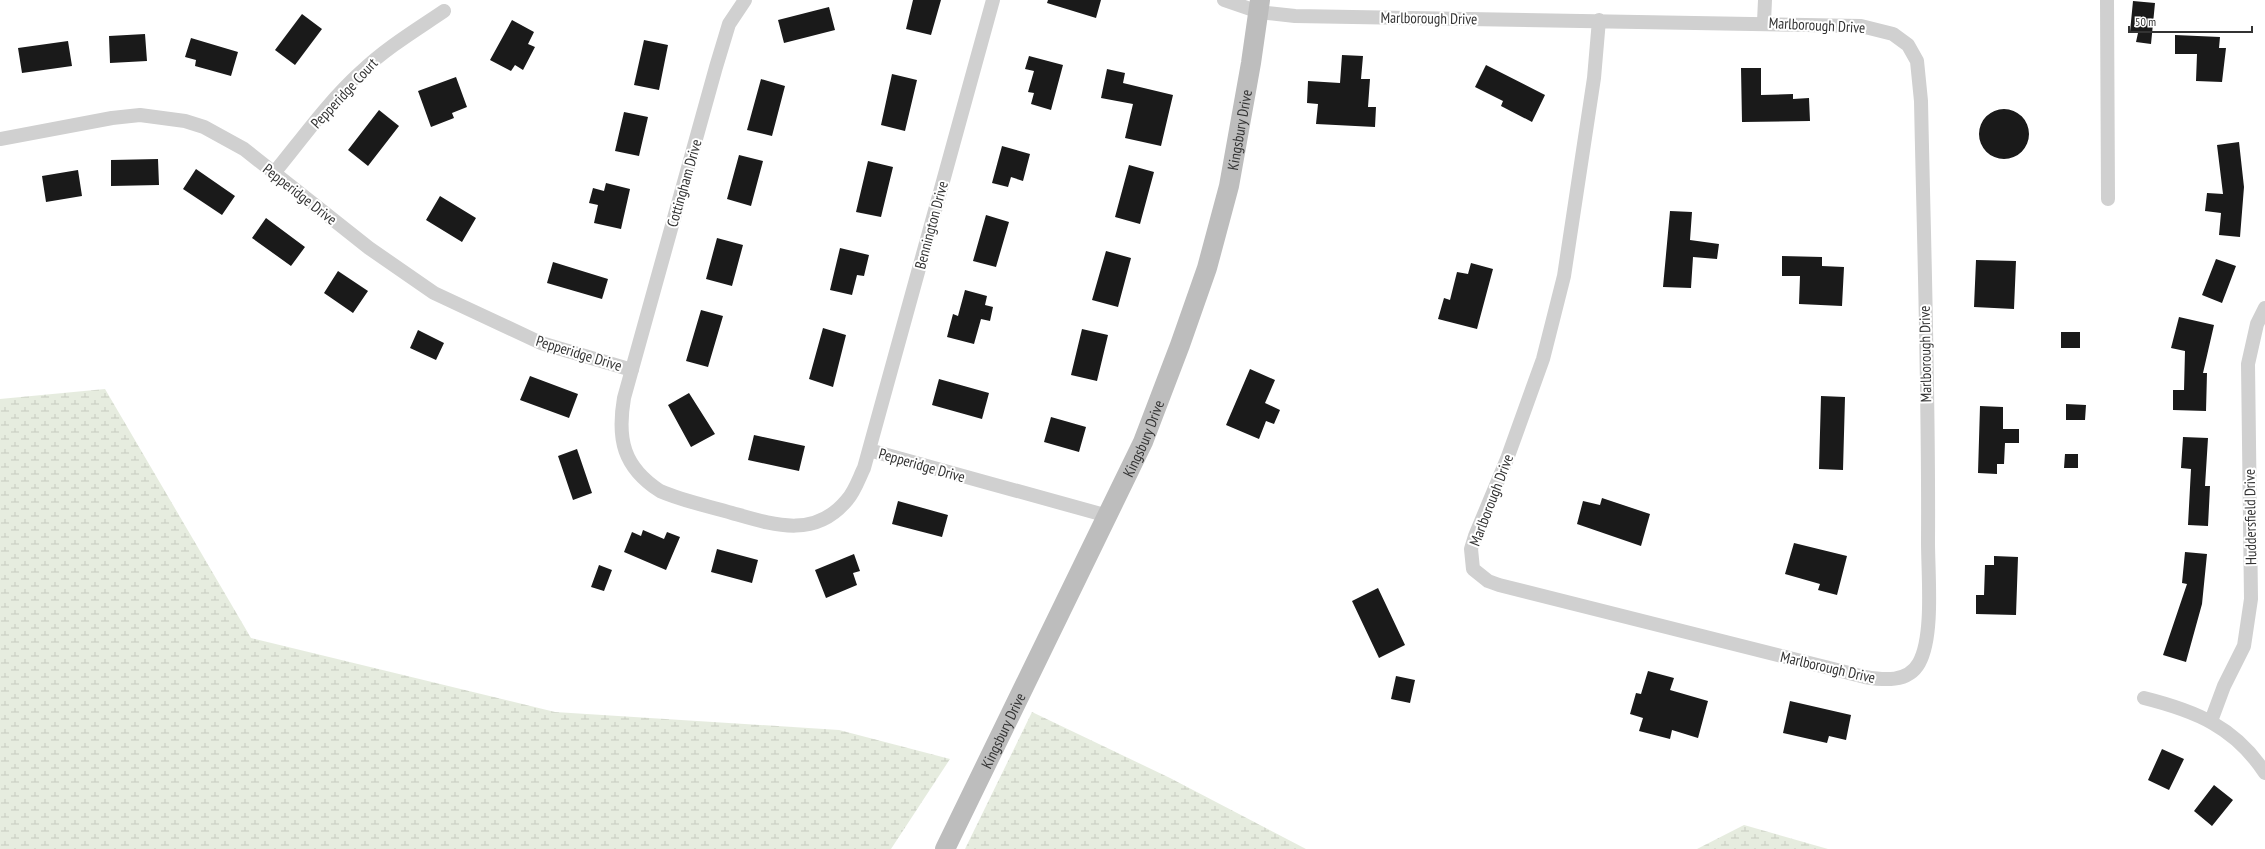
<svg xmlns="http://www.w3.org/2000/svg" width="2265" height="849" font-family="'PT Sans Narrow',sans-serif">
	<defs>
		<pattern id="wetland-marsh" width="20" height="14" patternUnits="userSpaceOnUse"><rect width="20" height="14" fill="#e6ecdf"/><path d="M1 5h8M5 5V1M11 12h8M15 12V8" fill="none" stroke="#c6cbc0"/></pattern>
	</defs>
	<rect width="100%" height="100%" fill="#fff"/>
	<path fill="url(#wetland-marsh)" d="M105,389L251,638L555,712L839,730L950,759L891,849H0V399Z
		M1032,712L1170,778L1306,849H965Z
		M1744,825L1828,849H1697Z"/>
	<path fill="#1a1a1a" d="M913,0H941L931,35L906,29Z
		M1048,0H1101L1096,18L1047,3Z
		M2133,1L2155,3L2151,44L2136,42L2138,33L2130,32Z
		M829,7L835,30L784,43L778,20Z
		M302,14L322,29L295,65L275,50Z
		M512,20L534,32L528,44L535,47L523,70L515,65L511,71L490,60Z
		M145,34L147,61L110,63L109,36Z
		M2175,35L2220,37L2219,48H2226L2222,82L2196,81L2197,54H2175Z
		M191,38L238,52L231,76L195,66L196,60L185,57Z
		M644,40L668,45L659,90L634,85Z
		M68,41L72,66L22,73L18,48Z
		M1342,55L1363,56L1361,79H1370L1368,107H1376L1375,127L1316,124L1318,104L1307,103L1308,81L1340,83Z
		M1029,56L1063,65L1051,110L1031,104L1034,93L1028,92L1034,71L1025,69Z
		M1486,65L1545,95L1532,122L1501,106L1503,101L1475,87Z
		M1741,68H1761V95L1793,94V99L1809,98L1810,121L1742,122Z
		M1107,69L1125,73L1123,83L1173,95L1161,146L1125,138L1133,104L1101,98Z
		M892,74L917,80L905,131L881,125Z
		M456,77L467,107L452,113L454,118L431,127L418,91Z
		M761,79L785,86L772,136L747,130Z
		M1979 134a25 25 0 1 1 50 0a25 25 0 1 1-50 0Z
		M379,110L399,126L368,166L348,150Z
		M624,112L648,117L639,156L615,151Z
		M2239,142L2244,187L2240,237L2219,235L2221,213L2205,211L2207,193L2223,194L2217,145Z
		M1002,146L1030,154L1023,181L1011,177L1008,187L992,183Z
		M739,155L763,161L751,206L727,199Z
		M158,159L159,185L111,186V160Z
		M868,161L893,167L881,217L856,212Z
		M1129,165L1154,172L1140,224L1115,217Z
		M196,169L235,196L222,215L183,189Z
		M78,170L82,196L46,202L42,176Z
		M606,183L630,189L621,229L594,223L598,205L589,203L593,188L604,191Z
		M440,196L476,218L462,242L426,220Z
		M1670,211L1692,212L1690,240L1719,244L1717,259L1693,257L1691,288L1663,287Z
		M986,215L1009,222L996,267L973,261Z
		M266,218L305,247L291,266L252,238Z
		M717,238L743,245L732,286L706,279Z
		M840,248L869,255L864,276L857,275L852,295L830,290Z
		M1106,251L1131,258L1118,307L1092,300Z
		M1782,256L1822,257V266L1844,267L1842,306L1799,304L1800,276H1782Z
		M2216,259L2236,266L2222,303L2202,295Z
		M1976,260L2016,261L2014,309L1974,307Z
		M553,262L608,279L602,299L547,283Z
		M1471,263L1493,269L1477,329L1438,319L1444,298L1450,300L1457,272L1468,274Z
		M338,271L368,291L353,313L324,293Z
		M965,290L987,296L985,305L993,307L990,321L981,319L974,344L947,337L953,314L958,316Z
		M701,310L723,316L708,367L686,361Z
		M2179,317L2214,325L2203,373H2207L2206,411L2173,410V390H2184L2185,351L2171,348Z
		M823,328L846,335L833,387L809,379Z
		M1082,329L1108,335L1097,381L1071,375Z
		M418,330L444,343L436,360L410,348Z
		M2061,332H2080V348H2061Z
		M1250,369L1275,380L1265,403L1280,410L1274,424L1266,421L1259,439L1226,425Z
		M530,376L578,394L569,418L520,400Z
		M939,379L989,393L982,419L932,405Z
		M689,393L715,434L691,447L668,405Z
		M1821,396L1845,397L1843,470L1819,469Z
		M2066,404L2086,405L2085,420H2066Z
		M1980,406L2003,407V429H2019V443H2005L2004,464H1997V474L1978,473Z
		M1051,417L1086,427L1079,452L1044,442Z
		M754,435L805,446L799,471L748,460Z
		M2183,437L2208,438L2205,486H2210L2208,526L2188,525L2191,469L2181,468Z
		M577,449L592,493L573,500L558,456Z
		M2065,454H2078V468H2064Z
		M1602,498L1650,514L1641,546L1577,524L1583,501L1600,505Z
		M898,501L948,515L942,537L892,524Z
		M643,530L664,539L667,532L680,537L666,570L624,552L632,532L641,536Z
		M1794,543L1847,556L1837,595L1818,590L1820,584L1785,574Z
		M717,549L758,560L752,583L711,572Z
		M2185,552L2207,554L2202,604L2186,662L2163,655L2187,584L2182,583Z
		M854,554L860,571L853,573L857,585L826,598L815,570Z
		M1994,556L2018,557L2016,615L1976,614V595H1984L1985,565H1994Z
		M599,565L612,570L604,591L591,587Z
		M1378,588L1405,645L1379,658L1352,601Z
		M1648,671L1674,678L1670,690L1708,701L1698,738L1672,730L1670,739L1639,731L1643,718L1630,714L1636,693L1641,694Z
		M1396,676L1415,680L1410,703L1391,699Z
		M1790,701L1851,715L1846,740L1829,736L1827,743L1783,733Z
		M2162,749L2184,759L2169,790L2148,780Z
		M2214,785L2233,800L2212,826L2194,811Z"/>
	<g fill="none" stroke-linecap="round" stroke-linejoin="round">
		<path stroke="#d0d0d0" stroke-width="14" d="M745,0L729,24L716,67L624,398C617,439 623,467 660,491C683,501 708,506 732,513C774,525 815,539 847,500C855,491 859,478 864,468L993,0
			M1224,0L1259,12L1295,16L1861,26L1893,34L1908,45L1917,61L1921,101C1924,248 1929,395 1928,542C1928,575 1934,636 1919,663C1908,683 1883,680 1865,677L1499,585L1488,581L1473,569L1471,549L1475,536L1507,459L1543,359L1564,276L1594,78L1599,20
			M2107,0L2108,199
			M1764,22L1765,0
			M0,139L112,118L140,115L185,121L204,127L244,149L369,248L434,293L541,343L632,370
			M274,173C302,139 328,102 361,72C386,48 416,30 444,11
			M869,450L1108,516
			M2144,698C2196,711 2235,727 2265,773
			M2211,721L2224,686L2244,646L2251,599L2248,364L2257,324L2265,308"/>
		<path stroke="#bdbdbd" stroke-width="20" id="s1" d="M945,849L1143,442L1180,345L1207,268L1229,186L1251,63L1260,0"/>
	</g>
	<g text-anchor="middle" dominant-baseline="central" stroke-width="4" stroke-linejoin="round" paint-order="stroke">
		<g font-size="15" fill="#333" stroke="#fff">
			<text transform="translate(1429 18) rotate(1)">Marlborough Drive</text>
			<text transform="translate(1817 25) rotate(3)">Marlborough Drive</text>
			<text transform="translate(344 93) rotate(-47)">Pepperidge Court</text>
			<text stroke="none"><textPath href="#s1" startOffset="780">Kingsbury Drive</textPath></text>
			<text transform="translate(684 183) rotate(-74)">Cottingham Drive</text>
			<text transform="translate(300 194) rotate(38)">Pepperidge Drive</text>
			<text transform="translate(931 225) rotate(-75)">Bennington Drive</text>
			<text transform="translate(579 353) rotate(17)">Pepperidge Drive</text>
			<text transform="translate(1925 354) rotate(-91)">Marlborough Drive</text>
			<text stroke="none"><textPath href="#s1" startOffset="456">Kingsbury Drive</textPath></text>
			<text transform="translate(922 465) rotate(16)">Pepperidge Drive</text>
			<text transform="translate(1491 500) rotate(-69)">Marlborough Drive</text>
			<text transform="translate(2250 517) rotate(-91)">Huddersfield Drive</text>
			<text transform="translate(1828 667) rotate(13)">Marlborough Drive</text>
			<text stroke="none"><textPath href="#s1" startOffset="132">Kingsbury Drive</textPath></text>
		</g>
	</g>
	<path d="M2129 26v6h123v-6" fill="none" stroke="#333333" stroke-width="2"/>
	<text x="2135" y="26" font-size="12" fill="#333333" stroke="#ffffff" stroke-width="3" paint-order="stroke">50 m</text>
</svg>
